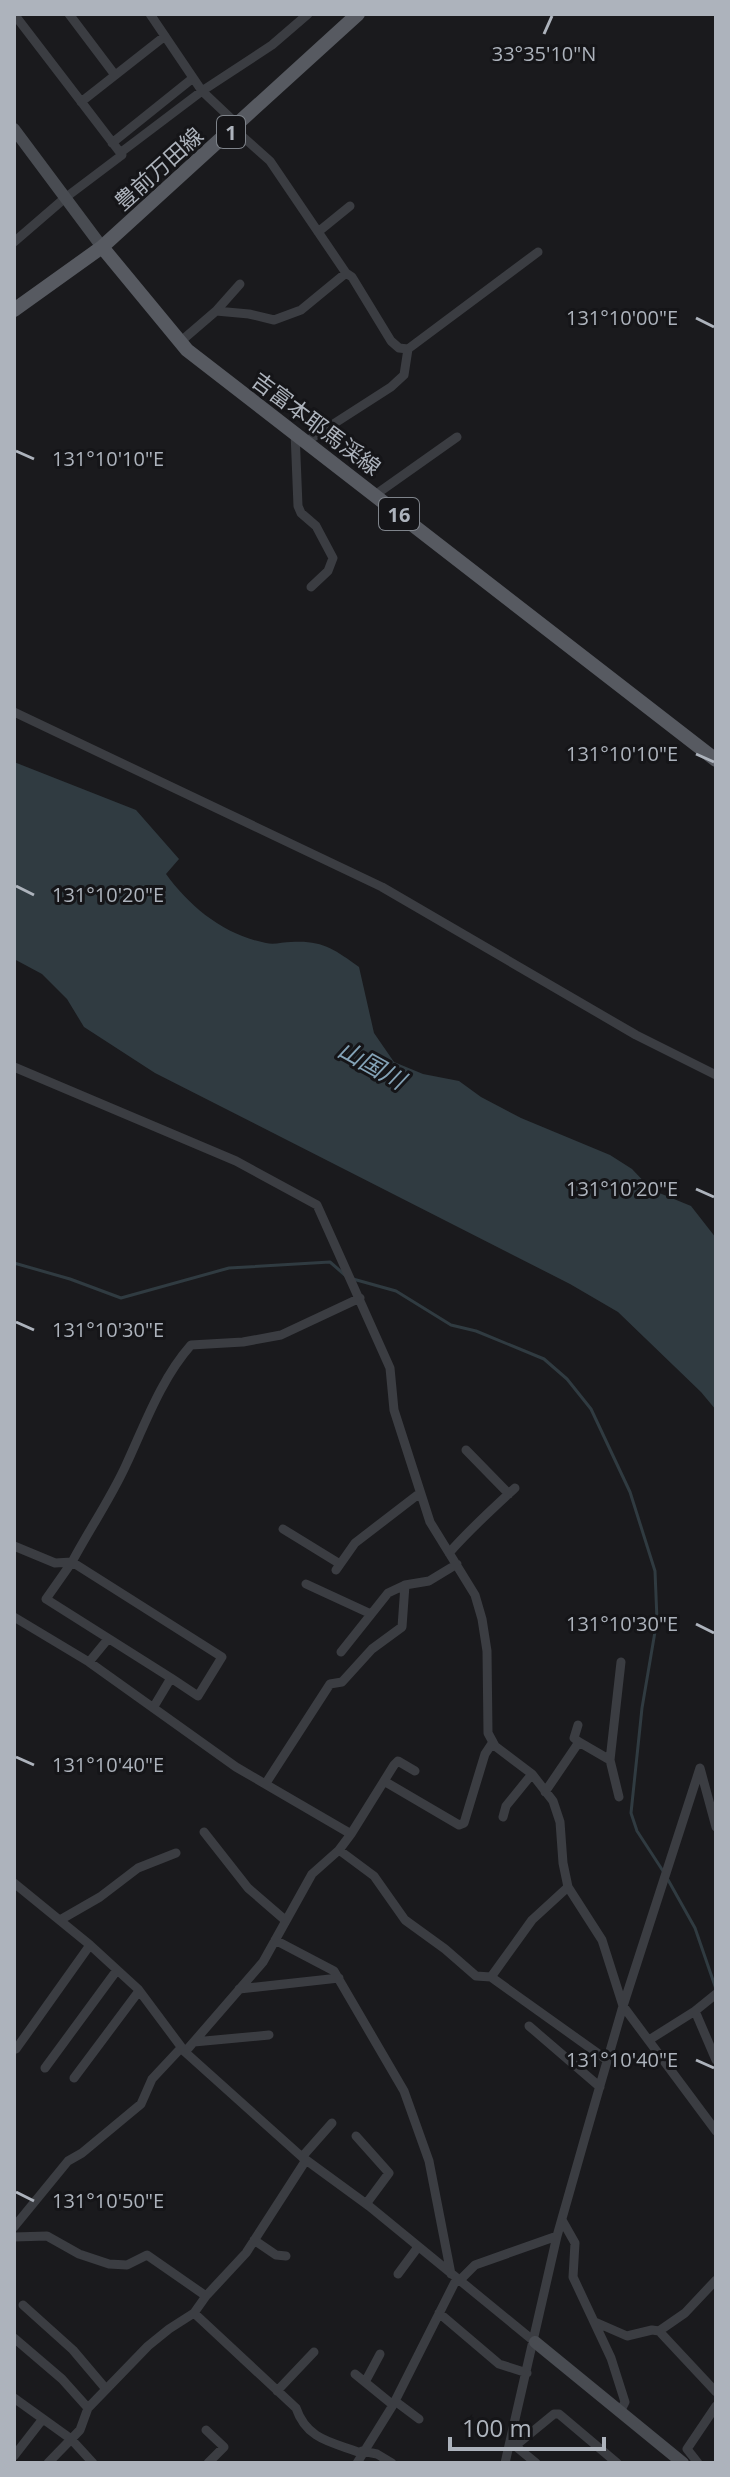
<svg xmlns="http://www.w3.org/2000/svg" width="730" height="2477" font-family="'Open Sans','Noto Sans JP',sans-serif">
	<rect width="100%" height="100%" fill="#1a1a1d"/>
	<path fill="#303b41" d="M14,762L136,810L179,859L166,874C190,907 224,935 266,943C274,945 283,942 291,942C322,940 334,949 359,967L374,1033L394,1062L423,1074L459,1081L481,1097L521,1118L610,1155L632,1169L652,1190L691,1206L716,1238V1410L701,1392L618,1312L570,1284L155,1073L84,1027L67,999L42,974L14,959Z"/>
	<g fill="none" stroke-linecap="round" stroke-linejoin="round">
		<path stroke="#303b41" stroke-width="3" d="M14,1263L70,1279L121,1298L229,1268L330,1262L346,1276
			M353,1279L396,1291L451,1325L476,1331L544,1359L567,1379L591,1409L630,1492L655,1571L657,1620L642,1708L631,1813L637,1831L663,1871
			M667,1878L695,1928L716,1989"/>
		<path stroke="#3b3d42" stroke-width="9" d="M69,14L115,75
			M150,14L202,91L238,125
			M81,102L165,36
			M112,143L193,78
			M120,153L202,91L272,45L308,14
			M318,232L350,206
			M14,242L65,198L122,155L14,14
			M346,273L352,277L391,341L399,348L408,349L538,252
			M216,311L240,284
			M180,342L216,311L249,314L274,320L301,310L346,273L270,161L234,129
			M295,432L298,506L301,513L316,526L333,558L328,571L311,587
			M307,441L391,387L404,375L408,349
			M375,495L457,437
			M14,712L382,887L636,1035L716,1075
			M14,1067L236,1161L317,1205L390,1368L394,1410L430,1522L475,1595L482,1619L487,1651L488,1733L495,1746L532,1774L553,1801L560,1822L563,1863L568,1887L602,1940L623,2006L716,2131
			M466,1450L509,1494
			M283,1529L340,1564
			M14,1546L55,1563L72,1562C89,1530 111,1498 126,1465C145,1424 161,1379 191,1345L243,1342L281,1335L360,1298
			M449,1553C470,1529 492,1509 515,1488
			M336,1570L355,1543L420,1493
			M306,1584L371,1614
			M14,1617L89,1662L236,1767L351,1834L339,1850L312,1874L263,1962L185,2052
			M341,1652L388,1593L405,1585
			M89,1662L108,1639
			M153,1708L171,1678L198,1696L222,1657L72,1562L46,1599L171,1678
			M578,1725L574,1738L579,1742
			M610,1760L619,1797
			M384,1781L459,1825L464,1823L485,1754L493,1742
			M266,1783L330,1684L342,1682L372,1649L402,1627L405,1585L429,1581L457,1564
			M545,1792L579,1742L610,1760L621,1662
			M503,1817L506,1806L532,1774
			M204,1832L248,1888L285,1920
			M351,1834L394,1765L398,1761L415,1771
			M339,1850L374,1876L405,1920L445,1949L476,1976L491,1977
			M14,1883L90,1945L138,1989L185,2052L302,2157L369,2206L535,2342
			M568,1887L532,1920L491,1977L607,2060
			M60,1920L100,1897L138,1868L176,1853
			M275,1940L334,1971L404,2091L429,2161L451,2274
			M239,1989L339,1978
			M695,2011L716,2060
			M529,2026L600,2087
			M649,2040L695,2011L716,1994
			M194,2042L269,2035
			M16,2049L90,1945
			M45,2068L117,1970
			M74,2078L139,1991
			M356,2136L389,2173L366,2204
			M302,2157L332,2123
			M306,2160L246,2253L206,2296L194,2313L296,2408C307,2440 332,2442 361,2453
			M562,2220L575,2243L573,2277L611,2358L625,2402L620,2412
			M14,2227L68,2161L82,2153L141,2104L152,2079L181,2048
			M14,2237L47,2236L79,2254L109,2264L127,2265L147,2255L206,2296
			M254,2240L276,2255L286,2256
			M398,2274L418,2247
			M461,2279L475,2265L557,2236
			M716,2280L685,2313L659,2331L716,2392
			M23,2305L73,2350L106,2389
			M439,2313L499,2364L527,2373
			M595,2322L627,2336L652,2330L659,2331
			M14,2338L62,2379L88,2408
			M355,2374L393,2405
			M365,2382L380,2354
			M277,2391L314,2352
			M14,2398L71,2439L93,2463
			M395,2401L419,2419
			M206,2430L224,2447L208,2463
			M513,2444L536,2463
			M515,2446L554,2414H559L617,2463
			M362,2451L377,2454L392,2463
			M14,2456L42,2420
			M48,2463L80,2430L88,2408L148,2346L169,2329L194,2313
			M357,2463L393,2405L457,2278
			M505,2463L557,2236L584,2141L623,2006L700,1768L716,1827
			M698,2463L687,2449L716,2406"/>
		<path stroke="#494c52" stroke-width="12" d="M14,129L102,247
			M535,2342L683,2463"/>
		<path stroke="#575a61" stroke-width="14" d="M102,247L187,350L716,760
			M14,310L102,247L358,14"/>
	</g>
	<path fill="none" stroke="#adb3bc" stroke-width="3" d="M544,34L552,16M696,318L714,327M16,451L34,459M696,754L714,762M16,886L34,895M696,1189L714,1197M16,1322L34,1330M696,1624L714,1633M16,1757L34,1765M696,2060L714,2068M16,2192L34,2201"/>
	<g text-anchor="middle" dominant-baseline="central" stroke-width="6" stroke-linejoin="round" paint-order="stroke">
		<g fill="#151518" stroke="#7f848b" stroke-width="2">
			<rect x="217" y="116" width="28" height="32" rx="6"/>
			<rect x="379" y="498" width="40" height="32" rx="6"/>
		</g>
		<g font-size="20" font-weight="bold" fill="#adb3bc">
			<text x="231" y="132">1</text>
			<text x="399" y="514">16</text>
		</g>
		<g font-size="22" fill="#adb3bc" stroke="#151518">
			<text transform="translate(158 168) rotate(-42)">豊前万田線</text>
			<text transform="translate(317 423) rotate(37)">吉富本耶馬渓線</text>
		</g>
		<g font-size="24" font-style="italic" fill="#84a3b7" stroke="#151518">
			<text transform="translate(372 1064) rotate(29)">山国川</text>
		</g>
	</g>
	<g font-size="20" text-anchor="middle" fill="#adb3bc" stroke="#151518" stroke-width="6" stroke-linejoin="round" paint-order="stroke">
		<text x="544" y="61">33°35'10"N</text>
		<text x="622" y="325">131°10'00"E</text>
		<text x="108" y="466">131°10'10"E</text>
		<text x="622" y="761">131°10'10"E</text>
		<text x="108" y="902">131°10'20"E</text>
		<text x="622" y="1196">131°10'20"E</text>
		<text x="108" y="1337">131°10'30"E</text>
		<text x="622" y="1631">131°10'30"E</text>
		<text x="108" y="1772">131°10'40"E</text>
		<text x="622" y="2067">131°10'40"E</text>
		<text x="108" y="2208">131°10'50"E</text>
	</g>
	<rect width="730" height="2477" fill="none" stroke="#adb3bc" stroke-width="32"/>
	<path d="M450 2437v12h154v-12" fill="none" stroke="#adb3bc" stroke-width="4"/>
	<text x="462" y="2437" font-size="24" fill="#adb3bc" stroke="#151518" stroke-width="6" paint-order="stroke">100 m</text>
</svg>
